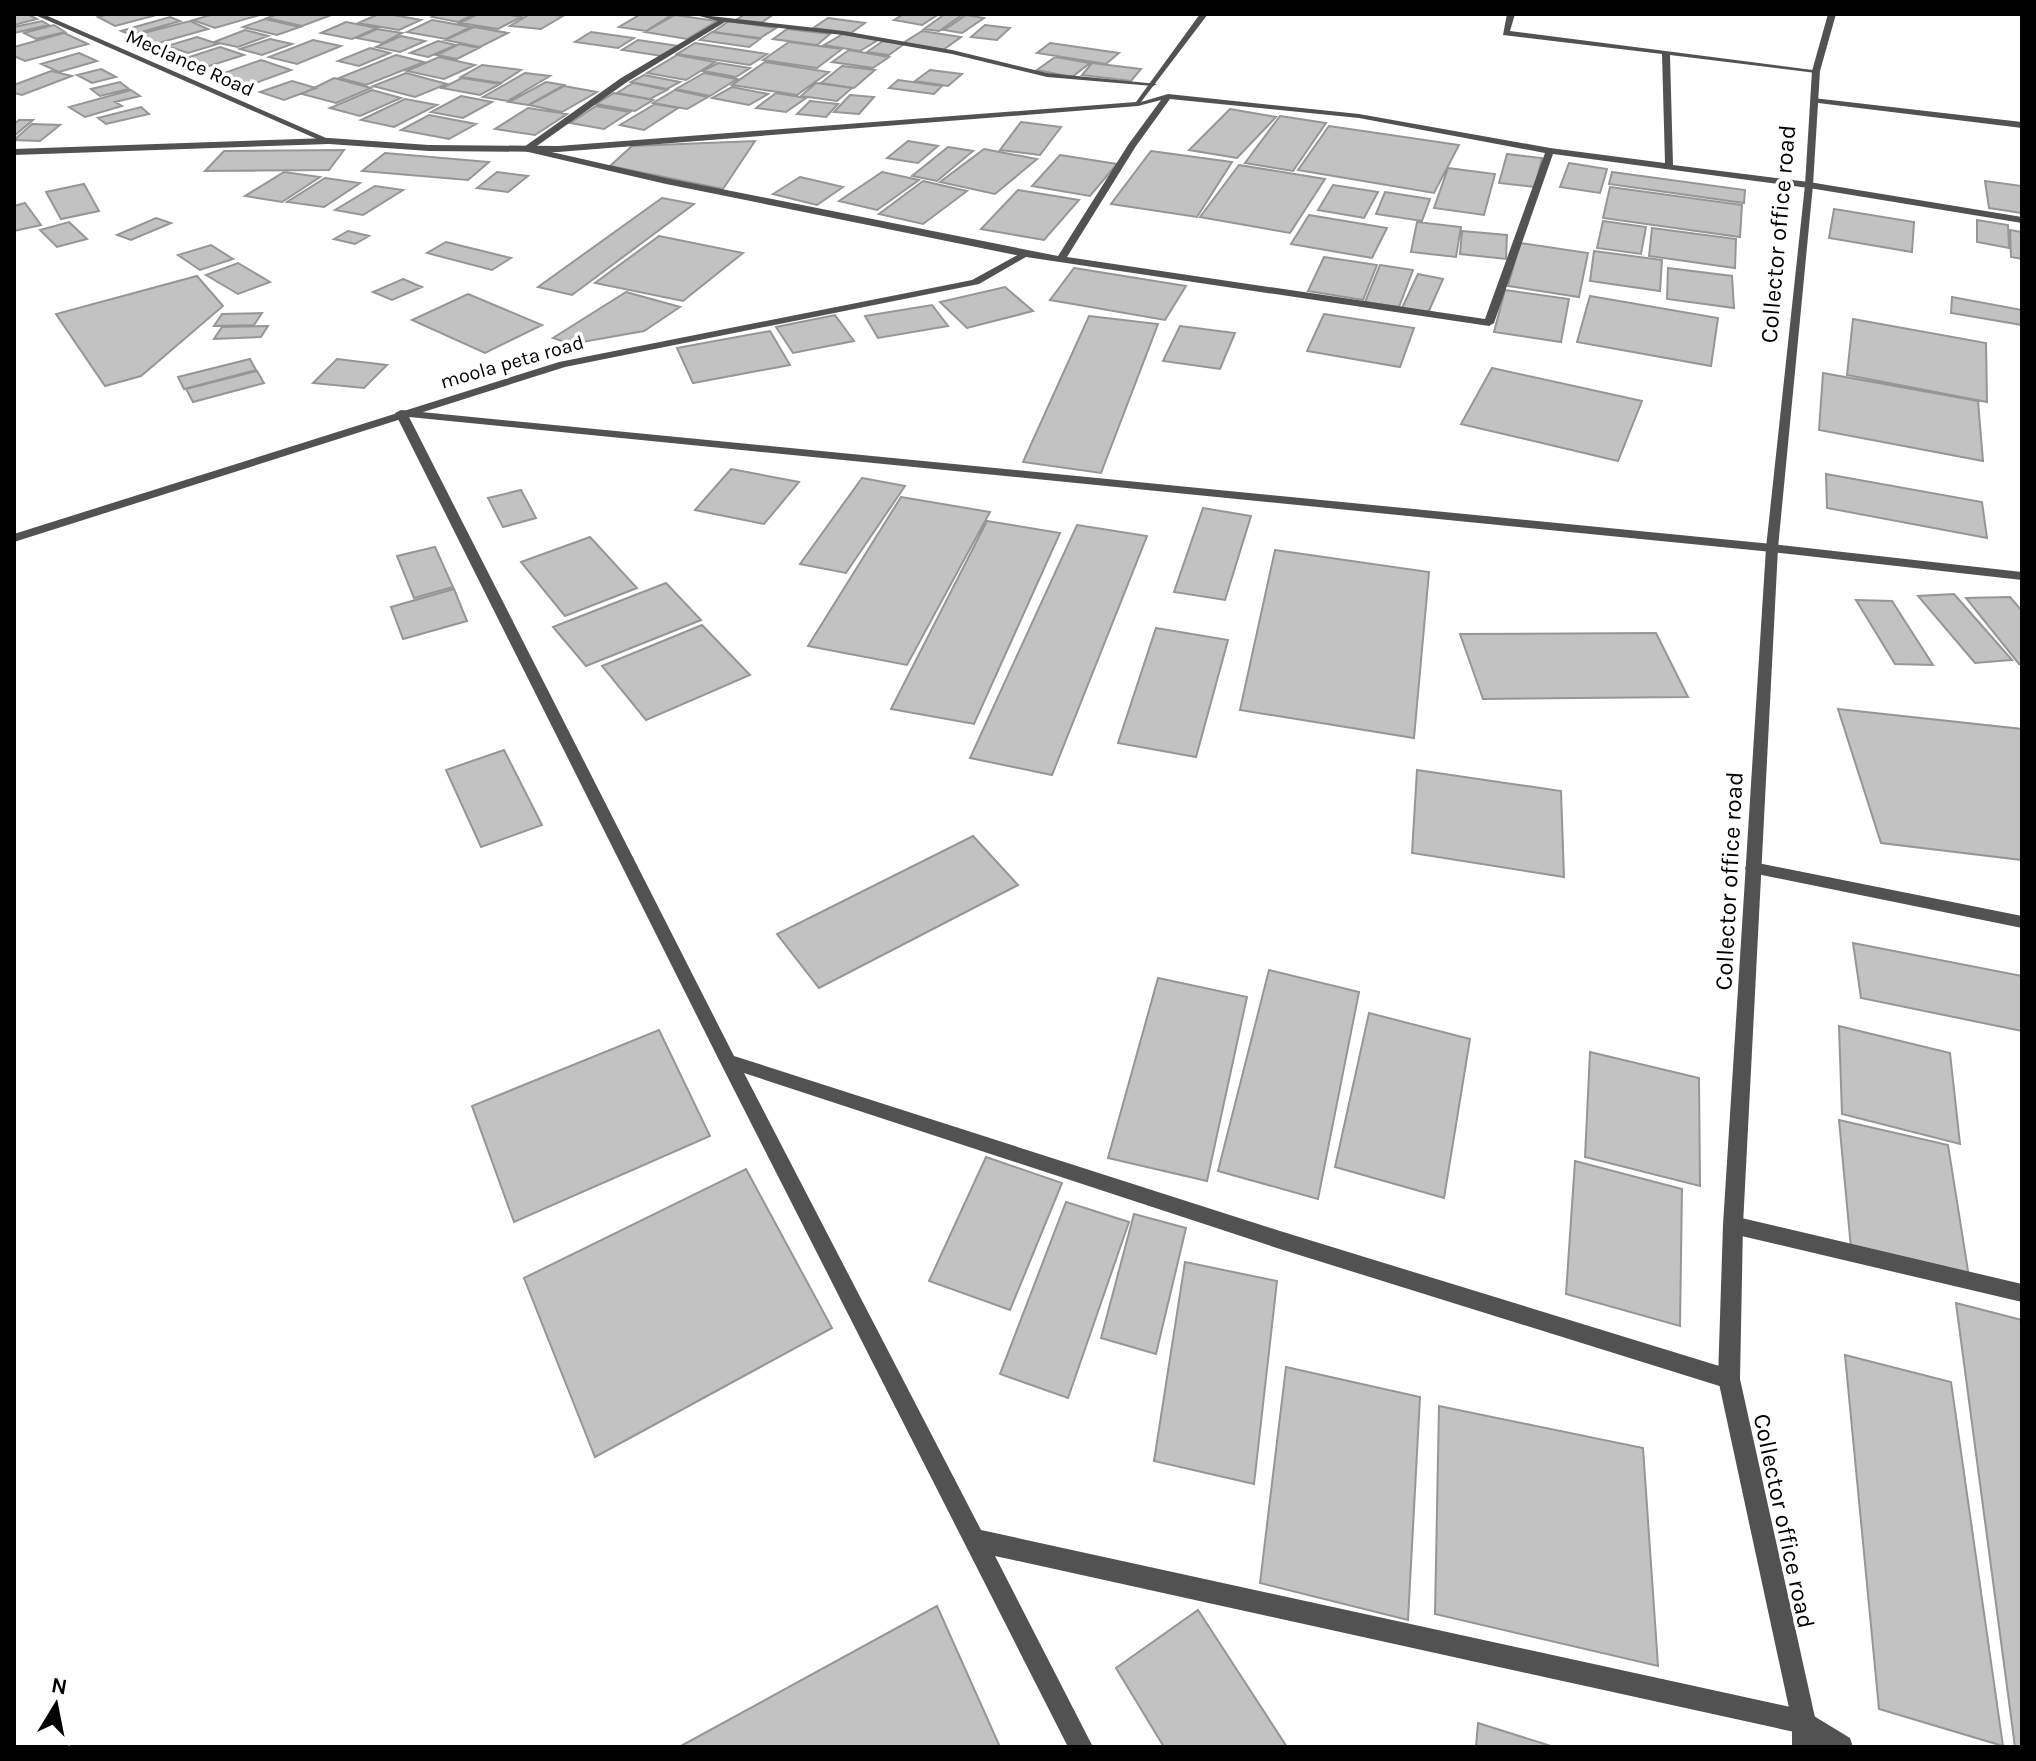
<svg xmlns="http://www.w3.org/2000/svg" width="2036" height="1761" font-family="Karla,sans-serif">
	<rect width="100%" height="100%" fill="#fff"/>
	<path fill="#c2c2c2" stroke="#969696" stroke-width="2" d="M14,14H27L37,19L14,25Z
		M110,14H149L153,16L115,26L98,17Z
		M214,14H263L215,28L193,20Z
		M278,14H334L302,26L267,18Z
		M379,14H388L421,20L399,30L358,23Z
		M439,14H475L458,22L432,17Z
		M478,14H503L521,17L498,29L460,23Z
		M530,14H546L563,16L541,29L510,26Z
		M641,14H673L646,31L619,27Z
		M745,14H774L761,23L736,20Z
		M904,14H939L922,25L894,20Z
		M945,14L962,15L939,31L924,29Z
		M675,15L717,21L687,39L645,32Z
		M966,15L984,18L962,33L944,30Z
		M170,17L180,21L131,35L121,31Z
		M828,18L865,23L851,33L813,28Z
		M265,19L300,27L277,35L243,27Z
		M432,20L471,27L446,39L407,32Z
		M42,21L49,25L14,33V27Z
		M190,21L208,29L155,44L136,35Z
		M729,21L776,28L760,38L713,32Z
		M346,22L377,28L352,39L321,33Z
		M54,25L65,32L36,39L24,33Z
		M985,25L1010,28L997,40L971,37Z
		M474,27L508,33L480,47L445,40Z
		M377,29L402,33L383,43L357,38Z
		M787,29L830,34L817,45L773,39Z
		M245,30L268,36L238,47L214,42Z
		M922,31L961,37L943,50L903,43Z
		M591,32L634,38L618,48L575,42Z
		M712,32L760,39L749,47L700,40Z
		M64,33L88,44L25,61L14,56V47Z
		M843,34L878,40L860,51L824,45Z
		M401,36L425,41L400,52L376,47Z
		M197,37L218,44L188,53L167,46Z
		M270,39L292,44L262,55L240,49Z
		M313,40L341,46L297,64L269,57Z
		M638,40L679,46L662,56L622,50Z
		M438,41L456,45L428,57L410,53Z
		M883,41L904,44L889,55L867,52Z
		M789,42L842,49L817,68L763,60Z
		M695,43L767,54L750,65L677,54Z
		M1050,43L1119,53L1106,64L1037,53Z
		M459,44L479,48L457,59L437,55Z
		M220,47L244,55L203,68L180,60Z
		M370,48L390,53L359,66L338,61Z
		M849,50L889,57L873,68L832,62Z
		M79,53L97,61L59,72L41,64Z
		M396,55L424,62L366,85L339,78Z
		M677,55L715,62L686,80L647,73Z
		M439,57L475,65L444,79L407,71Z
		M1055,57L1090,63L1072,77L1037,70Z
		M261,60L291,70L247,86L216,76Z
		M765,62L829,72L797,95L732,85Z
		M718,63L750,68L736,77L703,71Z
		M1092,63L1141,69L1131,81L1082,75Z
		M482,65L521,70L501,83L461,77Z
		M842,66L875,70L854,88L821,83Z
		M101,69L116,77L92,83L77,75Z
		M930,70L962,74L948,86L915,81Z
		M51,71L72,76L22,95L14,93V85Z
		M406,73L447,84L415,97L373,86Z
		M525,73L550,76L508,101L483,97Z
		M704,73L737,79L710,96L676,89Z
		M644,75L680,82L667,89L631,82Z
		M334,78L371,88L336,103L302,94Z
		M462,78L500,84L480,95L442,88Z
		M898,80L942,86L934,94L889,88Z
		M292,81L316,88L284,100L260,92Z
		M120,82L129,89L100,96L91,89Z
		M546,82L564,85L528,105L509,102Z
		M633,83L667,90L650,99L617,93Z
		M816,83L852,88L837,101L801,96Z
		M564,86L597,92L562,112L529,105Z
		M732,87L768,94L749,105L712,98Z
		M131,90L140,96L115,102L122,106L85,117L69,107Z
		M372,90L401,98L360,116L330,108Z
		M675,90L708,97L687,109L653,103Z
		M614,93L653,100L635,111L596,104Z
		M776,93L806,98L786,112L756,108Z
		M850,95L874,97L859,114L834,112Z
		M461,96L492,102L463,118L431,112Z
		M405,99L437,105L394,127L361,120Z
		M810,101L838,104L826,117L797,114Z
		M655,104L678,108L644,130L620,125Z
		M596,106L630,112L604,129L570,123Z
		M141,107L149,114L106,124L98,118Z
		M528,108L567,114L535,135L495,129Z
		M1230,109L1276,117L1237,158L1189,150Z
		M429,115L476,124L449,139L401,130Z
		M1280,116L1326,123L1293,171L1245,163Z
		M19,120H33L14,136V124Z
		M1021,122L1061,127L1040,155L1000,150Z
		M32,124L60,125L40,141L14,140Z
		M1329,126L1459,145L1434,193L1298,170Z
		M755,141L723,189L610,166L632,146Z
		M908,141L938,146L918,163L887,158Z
		M948,147L973,151L937,181L912,176Z
		M984,149L1037,159L995,194L940,182Z
		M344,150L329,170L205,171L224,151Z
		M1151,151L1232,162L1197,217L1111,204Z
		M385,153L489,162L468,180L362,171Z
		M1507,154L1542,158L1535,187L1499,183Z
		M1060,155L1117,164L1090,196L1032,186Z
		M1569,163L1607,169L1600,193L1560,187Z
		M1239,165L1325,179L1290,233L1200,217Z
		M1448,168L1495,174L1484,215L1434,208Z
		M284,172L320,177L282,202L245,196Z
		M497,172L528,176L508,192L477,188Z
		M882,172L919,180L877,210L839,201Z
		M1612,172L1745,190L1744,203L1609,184Z
		M800,177L843,187L817,205L773,194Z
		M325,178L360,183L324,207L287,202Z
		M923,181L967,191L923,224L879,214Z
		M1985,181L2022,186V213L1989,208Z
		M84,184L99,211L61,219L46,192Z
		M1333,185L1378,192L1364,218L1318,210Z
		M375,186L403,190L363,215L335,210Z
		M1610,187L1742,205L1740,237L1603,218Z
		M1018,190L1079,200L1044,240L981,229Z
		M1385,192L1430,199L1422,221L1376,214Z
		M662,198L694,204L572,295L538,287Z
		M25,203L41,225L14,231V206Z
		M1834,209L1914,222L1912,252L1829,238Z
		M1309,215L1387,228L1372,258L1291,244Z
		M156,218L171,223L131,240L117,235Z
		M1977,220L2008,225L2009,248L1977,242Z
		M1603,221L1646,227L1641,254L1597,248Z
		M69,222L87,239L57,247L40,230Z
		M1417,222L1461,227L1456,257L1411,252Z
		M1652,228L1736,239L1735,268L1649,256Z
		M2010,230L2022,232V259L2011,257Z
		M348,231L369,236L355,244L334,239Z
		M1462,231L1507,235L1506,259L1460,254Z
		M659,236L743,253L683,301L595,283Z
		M446,242L511,258L492,270L427,253Z
		M1520,243L1588,253L1579,297L1508,286Z
		M211,245L233,259L200,270L178,255Z
		M1594,251L1662,260L1660,291L1590,281Z
		M1324,257L1377,265L1363,300L1308,291Z
		M238,263L270,282L238,294L206,275Z
		M1380,265L1413,270L1399,307L1365,302Z
		M1074,268L1186,286L1165,320L1050,300Z
		M1668,268L1732,276L1734,308L1667,299Z
		M1418,274L1443,279L1428,313L1402,308Z
		M197,276L223,306L141,376L105,386L56,314Z
		M403,279L422,287L392,300L373,292Z
		M1005,287L1033,311L967,328L940,302Z
		M1505,290L1569,299L1561,342L1494,332Z
		M626,292L680,307L644,331L571,344L553,338Z
		M468,294L542,325L485,353L412,320Z
		M1590,296L1718,318L1711,366L1577,342Z
		M1952,297L2022,310V325L1951,313Z
		M932,305L948,326L878,338L865,316Z
		M262,313L254,325L214,326L222,314Z
		M1324,314L1414,328L1400,367L1307,351Z
		M835,315L854,341L793,353L776,327Z
		M1089,316L1158,324L1101,473L1023,462Z
		M1853,319L1986,343L1987,402L1847,375Z
		M268,326L261,337L214,339L222,327Z
		M1180,326L1235,333L1220,369L1163,361Z
		M770,331L790,365L693,383L677,348Z
		M250,359L256,370L184,389L178,377Z
		M337,359L387,365L364,388L313,383Z
		M1492,368L1642,401L1618,461L1461,424Z
		M257,371L264,383L193,402L186,389Z
		M1823,373L1978,401L1983,461L1819,430Z
		M731,469L799,482L764,524L695,510Z
		M1826,474L1982,502L1987,538L1827,508Z
		M862,478L905,486L846,573L800,564Z
		M521,490L536,518L503,527L488,498Z
		M901,497L990,512L907,665L808,646Z
		M1203,508L1251,516L1225,600L1174,592Z
		M987,521L1060,533L974,724L891,709Z
		M1077,525L1147,536L1052,775L970,758Z
		M590,537L637,588L565,616L521,562Z
		M435,547L453,587L414,598L397,556Z
		M1275,550L1429,572L1414,738L1240,710Z
		M666,583L701,620L586,666L553,627Z
		M454,589L467,621L403,639L391,607Z
		M1954,594L2012,660L1975,663L1918,596Z
		M2010,597L2022,611V664H2019L1966,598Z
		M1856,600L1892,601L1933,665L1895,664Z
		M702,625L750,675L646,720L602,666Z
		M1156,628L1228,640L1196,757L1118,743Z
		M1656,633L1688,697L1483,699L1460,634Z
		M1838,709L2022,729V860L1881,843Z
		M504,750L542,825L481,847L446,770Z
		M1417,770L1561,791L1564,877L1412,853Z
		M973,836L1018,885L819,988L777,934Z
		M1853,943L2022,976V1031L1861,998Z
		M1269,970L1359,992L1318,1199L1218,1171Z
		M1158,978L1247,997L1207,1181L1108,1158Z
		M1369,1013L1470,1039L1444,1198L1335,1167Z
		M1839,1026L1950,1053L1960,1144L1842,1114Z
		M659,1030L710,1136L514,1222L472,1106Z
		M1590,1052L1699,1078L1700,1186L1585,1157Z
		M1839,1120L1948,1145L1969,1277L1851,1248Z
		M986,1157L1062,1183L1010,1310L929,1281Z
		M1575,1161L1682,1189L1680,1326L1566,1294Z
		M746,1169L832,1328L595,1457L524,1278Z
		M1066,1202L1129,1222L1068,1398L1000,1374Z
		M1134,1214L1186,1228L1156,1354L1101,1338Z
		M1185,1262L1277,1281L1254,1484L1154,1461Z
		M1956,1303L2022,1320V1747H2015Z
		M1845,1355L1951,1382L2003,1746L1879,1709Z
		M1286,1367L1420,1397L1408,1620L1260,1583Z
		M1439,1406L1643,1448L1658,1666L1435,1614Z
		M937,1606L1000,1747H679Z
		M1198,1610L1287,1747H1164L1116,1668Z
		M1478,1723L1554,1747H1476Z"/>
	<g fill="none" stroke-linecap="round" stroke-linejoin="round">
		<path fill="#525252" fill-rule="evenodd" d="M33,14H43L333,141L326,143Z
			M692,14L843,31L952,50L1047,73L1157,84L1153,86L1047,77L952,54L843,35L725,22L627,82L534,148L666,178L1058,256L1128,145L1161,100L1138,106L1134,104L1168,94L1359,114L1550,148L1665,163L1662,54L1503,35L1507,14H1515L1510,31L1820,71L1816,73L1670,55L1673,165L1809,182L2022,217V223L1809,188L1553,154L1494,323L1489,326L1026,257L666,184L524,151V147L621,78L718,21ZM1170,99L1359,118L1545,153L1485,319L1067,257L1136,146Z
			M1813,98L2022,122V128L1810,102Z
			M401,410L1772,544L2022,572V580L1772,552L409,417L734,1056L1280,1231L1729,1369L1736,1372L1740,1379L1736,1386L1729,1389L1280,1249L744,1073L981,1530L1804,1710L1850,1738L1853,1747H1819L1799,1733L995,1556L1093,1747H1068L722,1066L395,413Z
			M1753,862L2022,916V928L1747,872L1745,868L1747,864Z
			M1733,1216L2022,1284V1302L1733,1234L1726,1231L1723,1225L1726,1219Z"/>
		<path fill="#525252" fill-rule="evenodd" d="M1200,14H1208L1138,106L558,152L429,151L329,144L14,155V149L329,138L429,145L558,146L1136,102Z
			M1828,14H1836L1820,71L1813,185L1778,548L1743,1225L1740,1379L1816,1722V1747H1792V1722L1718,1379L1723,1225L1766,548L1805,185L1812,71Z
			M1023,252L1031,254L979,284L565,367L14,542V534L559,362L972,280Z"/>
	</g>
	<g text-anchor="middle" dominant-baseline="central" stroke-width="7" stroke-linejoin="round" paint-order="stroke">
		<g font-size="20" fill="#000" stroke="#fff">
			<text transform="translate(190 63) rotate(24)">Meclance Road</text>
			<text transform="translate(512 362) rotate(-16)">moola peta road</text>
		</g>
		<g font-size="24" fill="#000" stroke="#fff">
			<text transform="translate(1778 234) rotate(-85)">Collector office road</text>
			<text transform="translate(1729 881) rotate(-87)">Collector office road</text>
			<text transform="translate(1784 1521) rotate(78)">Collector office road</text>
		</g>
	</g>
	<rect width="2036" height="1761" fill="none" stroke="#000000" stroke-width="32"/>
	<g transform="translate(56 1705) rotate(10)" stroke="#ffffff" stroke-width="6" paint-order="stroke">
	<path d="M0-6L14 30L0 20L-14 30Z" fill="#000000"/>
	<text y="-12" font-size="22" font-weight="bold" text-anchor="middle" fill="#000000">N</text>
	</g>
</svg>
